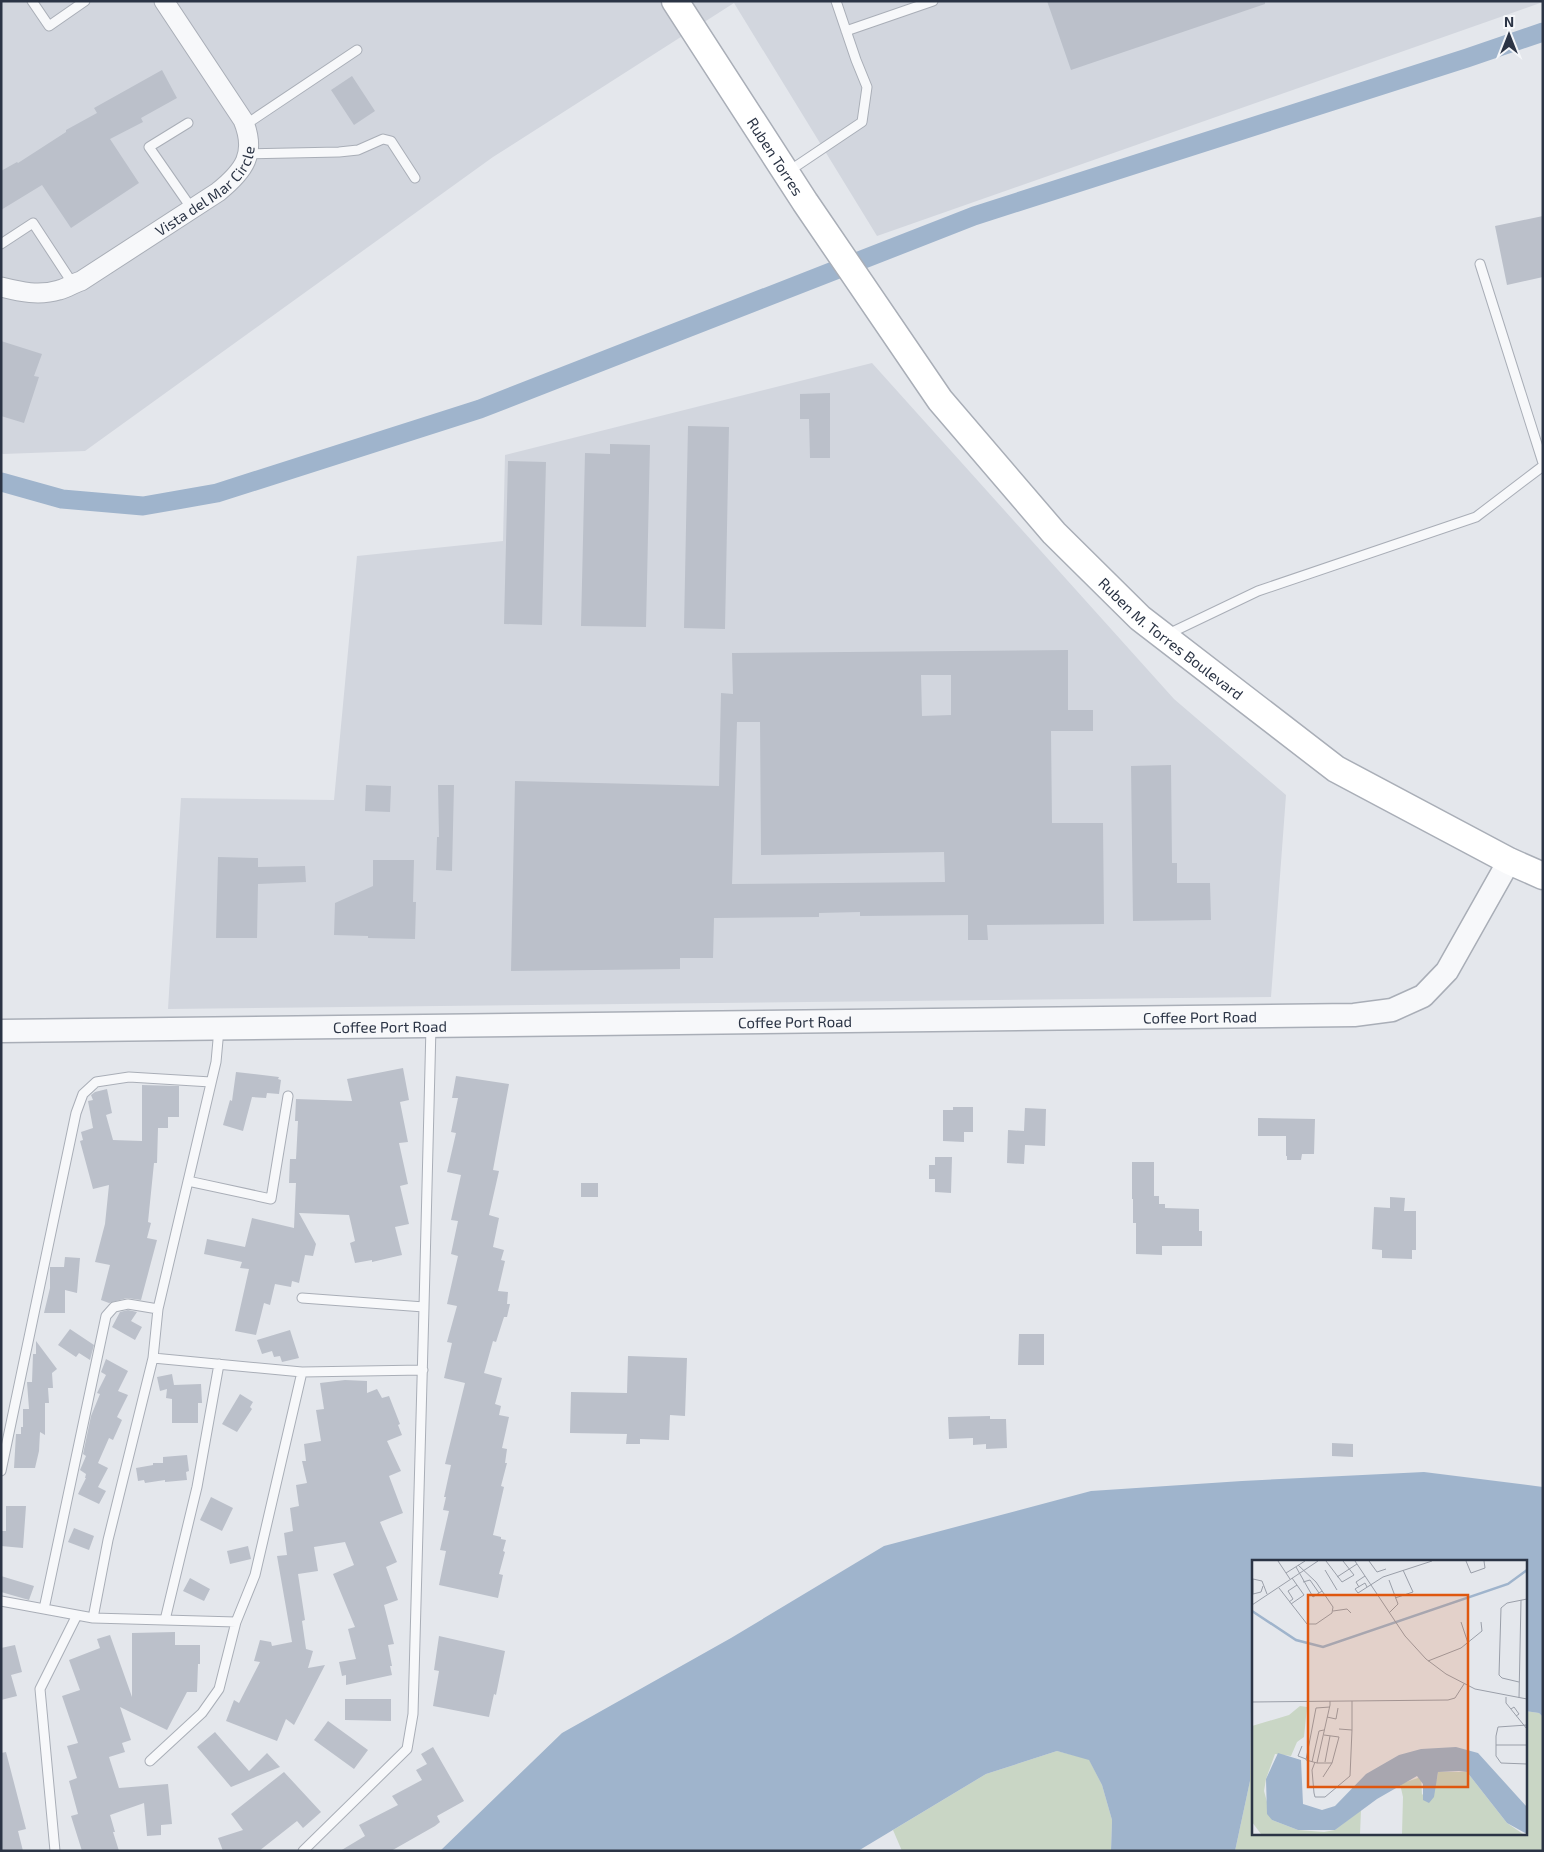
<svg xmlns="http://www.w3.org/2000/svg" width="1544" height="1852" font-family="'Exo 2',sans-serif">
	<rect width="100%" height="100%" fill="#e4e7ec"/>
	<path fill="#d2d6de" d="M1,1H1543V2L877,236L734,3L493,157L85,451L3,454L1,453Z
		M872,363L1174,699L1286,795L1271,997L168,1009L181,798L334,800L357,556L503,541L505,455Z"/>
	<path fill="#c9d6c5" d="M1251,1709H1253V1833H1525V1711L1539,1713L1543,1717V1851H1235L1250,1781Z
		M1057,1751L1089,1759L1102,1785L1112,1820L1111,1851H902L893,1830L986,1774Z"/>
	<path fill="#9fb4cc" d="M1424,1472L1543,1487V1717L1539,1713L1525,1711V1561H1253V1709H1251L1250,1781L1235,1851H1111L1112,1820L1102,1785L1089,1760L1057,1751L986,1774L858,1851H440L562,1733L731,1638L884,1546L1091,1491L1242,1481Z"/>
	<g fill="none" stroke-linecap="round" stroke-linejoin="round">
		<path stroke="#9fb4cc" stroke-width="19" d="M1,482L62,499L143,506L217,493L480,409L974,216L1467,58L1543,32"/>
	</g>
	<path fill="#bbc0ca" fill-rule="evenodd" d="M1047,1H1265V4L1071,70Z
		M162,70L177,98L141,118L143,122L110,139L139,183L71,228L42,185L1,210V171L17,162L18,163L66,132V130L97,113L94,108Z
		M352,76L375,111L354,125L331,90Z
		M1543,216V277L1507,285L1495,226Z
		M1,341L42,354L34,376L39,377L24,423L1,416Z
		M830,393V458H810L809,419H800V394Z
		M688,426L729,427L725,629L684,628Z
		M610,444L650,445L646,627L581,626L585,453L610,454Z
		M508,461L546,462L542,625L504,624Z
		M1068,650V710H1093V731H1051L1052,823H1103L1104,924L987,925L988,940H968V915L860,916V912L819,913V917L714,918L713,958H680V969L511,971L515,781L719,786L721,693L733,694L732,653ZM921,675H951V715L922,716ZM737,722H760L761,855L944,852L945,882L732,884Z
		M1171,765L1172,863H1177V883H1210L1211,920L1133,921L1131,766Z
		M366,785L391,786L390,812L365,811Z
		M438,785H454L452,871L436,870L437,837H439Z
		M218,857L258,858V867L305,866L306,882L258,884L257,938H216Z
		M373,860H414L413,902H416L415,939L368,938V936L334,935L335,903L373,886Z
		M403,1068L409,1100L400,1102L408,1142L399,1143L408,1184L400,1186L409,1224L395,1227L402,1255L372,1262V1260L355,1263L350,1243L355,1241L349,1215L299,1213L316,1244L313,1256L305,1255L299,1283L292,1281L291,1287L275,1284L270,1305L264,1303L256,1335L235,1331L249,1269L240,1268L242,1262L204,1254L207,1239L245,1247L252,1218L294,1228L296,1183H289L290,1159H296L298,1121H295L296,1099L352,1101L347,1079Z
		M236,1072L279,1077L278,1079L281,1080L279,1094L267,1093L266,1098L252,1097L243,1131L223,1125L230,1100L232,1101Z
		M456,1076L509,1084L493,1170L499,1171L489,1215L499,1218L493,1247L504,1250L501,1260L505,1261L498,1291L508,1292L507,1304H510L507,1317H504L496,1342L493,1341L484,1373L502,1378L495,1404L501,1406L499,1415L509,1417L502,1448L507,1449L505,1463H507L501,1486L504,1487L493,1535L501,1537V1539L506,1540L503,1551L505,1552L499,1574L503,1575L498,1598L439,1585L446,1551L440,1550L449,1511L443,1510L446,1497H444L451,1465L445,1464L465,1383L444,1378L452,1343L447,1342L457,1306L447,1304L458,1256L451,1254L458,1221L451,1220L461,1175L447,1172L456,1133L451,1132L458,1098H452Z
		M142,1085L179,1086V1117H168V1128H158L157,1163H154L148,1222L151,1223L147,1238L157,1240L141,1300L127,1298L109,1303L101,1300L110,1265L95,1262L105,1224L109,1185L93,1189L80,1141L83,1140L81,1132L93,1128L88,1101L93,1100L91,1095L95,1092L107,1089L112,1113L106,1115L113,1140L142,1141Z
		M953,1107H973V1132H964V1142L943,1141V1110H953Z
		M1025,1108L1046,1109L1045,1146L1025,1145L1024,1164L1007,1163L1008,1130L1024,1131Z
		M1258,1118L1315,1119L1314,1154H1302L1301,1160H1287V1156H1286V1136H1258Z
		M935,1157H952L951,1193L935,1192V1179H929V1165H935Z
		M1132,1162H1154V1196H1159V1204H1165V1208L1199,1209V1231H1202V1246H1162V1255L1136,1254V1223H1133V1199H1132Z
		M581,1183H598V1197H581Z
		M1390,1197L1405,1198L1404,1211H1416V1250H1412V1259L1382,1258V1250L1372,1249L1374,1207L1390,1208Z
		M65,1257L80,1258L77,1293L65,1290V1313H44L50,1288V1267H64Z
		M128,1310L137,1312L131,1321L142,1327L135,1340L112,1327L120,1312Z
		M70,1329L94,1345L90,1360L79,1353L76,1357L58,1345Z
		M290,1330L299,1358L282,1362L280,1356L274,1357L272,1351L262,1354L257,1340Z
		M1019,1334H1044V1365H1018Z
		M36,1341L57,1369L52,1373L53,1388H48L49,1403H45V1435L40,1432L39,1451L35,1468H14L16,1434H21V1427H23V1409H29L27,1382H32L33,1354H36Z
		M628,1356L687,1358L685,1416L670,1415L669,1440L640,1439V1444H626L627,1434L570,1433L571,1392L627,1393Z
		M106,1359L128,1371L118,1391L128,1395L117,1417L122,1420L113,1440L109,1438L98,1463L108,1468L98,1487L106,1491L99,1504L78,1494L86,1478H85L86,1474L80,1470L86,1456L83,1454L91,1416L100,1394L97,1393L106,1375L101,1372Z
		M172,1374L174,1385L201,1384L202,1403H198V1423H172V1399L166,1398L167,1389L160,1391L157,1377Z
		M345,1380L367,1381V1393L377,1389L382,1398L389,1396L400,1424L398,1425L402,1435L387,1441L401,1471L389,1476L403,1513L380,1522L397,1562L386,1567L398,1600L384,1605L394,1644L388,1645L392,1666H390L392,1675L346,1685V1675L342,1676L339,1662L356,1659L348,1629L355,1627L333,1574L354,1565L345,1542L314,1547L318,1571L298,1574L305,1620L302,1621L306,1649L313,1651L308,1668L325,1665L294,1725L286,1719L277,1741L226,1721L234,1700L239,1703L260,1662L254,1661L260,1640L271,1642L272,1646L292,1642L277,1556L287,1555L284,1533L293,1531L290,1508L299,1506L296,1485L307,1483L302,1461H306L304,1444L321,1441L316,1410L324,1409L320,1383Z
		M240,1394L253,1402L250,1407L252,1409L237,1432L222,1424Z
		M990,1416V1419H1006L1007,1448L986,1449V1444L973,1445V1438L949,1439L948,1417Z
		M1332,1443L1353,1444V1457L1332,1456Z
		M187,1455L189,1471L186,1472L187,1480L165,1482V1480L145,1483L144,1480L138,1481L136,1468L153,1465V1463H163V1457Z
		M211,1497L233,1508L222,1531L200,1520Z
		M6,1506H26L23,1548L1,1546V1531H6Z
		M74,1528L94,1536L89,1550L68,1542Z
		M248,1546L251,1559L230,1564L227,1551Z
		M1,1576L34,1586L29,1600L1,1592Z
		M190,1578L210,1589L204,1601L183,1591Z
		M175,1632V1645H200V1664H198L197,1692H187L167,1730L120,1707L131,1740L122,1743L125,1752L109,1757L119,1788L168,1784L172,1824L161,1825V1835L147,1836L144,1803L110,1815L115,1832H113L119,1851H82L71,1816L78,1814L69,1781L77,1778L67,1746L78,1743L62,1696L80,1690L69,1660L100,1648L97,1639L110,1635L132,1697V1633Z
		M439,1636L505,1651L496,1695L494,1694L489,1717L433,1706L439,1671L434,1670Z
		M15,1645L22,1672L11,1675L17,1696L1,1700V1648Z
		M345,1699H391V1721L345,1720Z
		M328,1721L368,1750L354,1769L314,1740Z
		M215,1732L249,1771L267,1753L280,1767L231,1787L197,1747Z
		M433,1747L464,1801L437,1816L440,1822L435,1826L391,1851H340L365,1836L359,1825L398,1805L392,1796L422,1780L416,1770L427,1764L421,1754Z
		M6,1752L26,1829L18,1831L23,1851H1V1753Z
		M284,1772L321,1812L303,1828L297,1821L259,1851H223L218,1838L243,1830L231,1814Z"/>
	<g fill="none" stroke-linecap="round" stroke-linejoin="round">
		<defs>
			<path id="service" d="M32,1L49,26L85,1
				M846,31L933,1
				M188,123L149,147L192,209
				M245,125L357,50
				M248,154L339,152L358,150L383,139L391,141L415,178
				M789,171L862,122L867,87L856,60L836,1
				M1,244L33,223L73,284
				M1480,264L1543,463
				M1166,635L1258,591L1476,517L1543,466
				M188,1181L271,1199L288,1096
				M302,1298L424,1307L431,1026
				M302,1372L423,1370
				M1,1471L76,1113L83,1094L96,1082L129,1077L211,1082
				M1,1601L93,1618L108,1540L153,1358L158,1309L216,1062L219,1029
				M44,1609L106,1316L114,1307L128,1304L158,1309
				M93,1618L236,1622L255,1575L302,1372L153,1358
				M165,1620L197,1487L219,1364
				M150,1761L202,1713L219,1689L236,1622
				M55,1851L40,1689L77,1615
				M303,1851L407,1749L413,1714L424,1307"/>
			<g id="minor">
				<path id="s1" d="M1,287C21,292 39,296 59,290C67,288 74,283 81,281L218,192C244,171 257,154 243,120L164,1"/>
			</g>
			<g id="tertiary">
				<path id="s2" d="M1,1031L1354,1015L1392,1010L1423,996L1447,971L1509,861"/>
			</g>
			<g id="secondary">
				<path id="s3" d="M675,1L805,202L940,400L1054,533L1140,618L1336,769L1509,861L1543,876"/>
			</g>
		</defs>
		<use href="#service" stroke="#a9aeb7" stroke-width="11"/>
		<use href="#minor" stroke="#a9aeb7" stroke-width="21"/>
		<use href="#tertiary" stroke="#a9aeb7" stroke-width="25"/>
		<use href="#secondary" stroke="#a9aeb7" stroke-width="29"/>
		<use href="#service" stroke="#f7f8fa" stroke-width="9"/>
		<use href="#minor" stroke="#f7f8fa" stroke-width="19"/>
		<use href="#tertiary" stroke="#f7f8fa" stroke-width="22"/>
		<use href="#secondary" stroke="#fff" stroke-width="26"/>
	</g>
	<g text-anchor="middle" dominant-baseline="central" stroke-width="5" stroke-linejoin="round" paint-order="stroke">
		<g font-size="15" fill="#2b3445" stroke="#f4f6f9">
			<text stroke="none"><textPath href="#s3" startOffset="185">Ruben Torres</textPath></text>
			<text stroke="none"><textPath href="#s1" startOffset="238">Vista del Mar Circle</textPath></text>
			<text stroke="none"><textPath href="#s3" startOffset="812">Ruben M. Torres Boulevard</textPath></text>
			<text stroke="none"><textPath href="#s2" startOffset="1199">Coffee Port Road</textPath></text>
			<text stroke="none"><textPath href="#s2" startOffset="794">Coffee Port Road</textPath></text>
			<text stroke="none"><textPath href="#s2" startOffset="389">Coffee Port Road</textPath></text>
		</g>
	</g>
	<g transform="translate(1252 1560)">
		<rect width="275" height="275" fill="#e4e7ec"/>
		<path d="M48,146L55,147L52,177L45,182L39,196L23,194L14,219L12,231L20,260L46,270L72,272L83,270L109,250L108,274H9L0,262V166L37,155ZM186,212H215L255,263L271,274H150L151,237L148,224L169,217L170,235L185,219Z" fill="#c9d6c5"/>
		<path d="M204,187L226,193L275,247V274L255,263L215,212L207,211L186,212L182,237L177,243L171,240V224L165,216L125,239L83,270H46L20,260L15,254L14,219L26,193L49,200L51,244L70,250L83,246L114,214L147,195L169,189Z" fill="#9fb4cc"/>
		<path fill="none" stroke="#9fb4cc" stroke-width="2.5" d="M0,51L44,80L71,87L256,24L275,10"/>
		<path fill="none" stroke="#9a9fa9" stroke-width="1" d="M26,1L38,19M74,1L90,22L102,15L91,1M103,1L153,76L174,99L194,114L223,129L275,139M117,1L125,12L134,9M214,1L219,13L233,8L232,1M44,7L61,37L70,31M73,10L85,30M34,13L53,1M85,17L105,4M1,19V34L9,32L11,26M1,19L10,21L15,34M51,22L58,20L67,33M107,27L104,22L113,16M27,28L55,64H64L80,53L81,47L64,22L46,5M106,33L131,17L180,1M106,33L103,29L113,23L115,27M143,38L161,32L151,10M37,42L41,39L36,31L45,25M39,44L52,35L40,18M0,45L66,1M81,51L95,49L99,53M137,53L146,44L137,20M209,62L216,83M176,101L209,88L230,71L229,62M267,122L250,118L247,115L249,48L255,43L275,39M254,137V143L275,169M267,138L269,40M0,142L196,140L203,138L212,124M78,147L64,148L54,200L65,203L78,145V141M259,149L262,147L267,154L264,156M75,157L84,159L86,148M275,165L246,167L244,176V196L249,203L275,204M87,169L100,170V141M244,185H275M50,186L46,196L54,199M60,202L67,171L72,170M63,202L60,210L62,233L63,237H73L98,216L100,170M73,202L78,176M65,203H80L87,177L72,175M71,217L80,203"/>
		<path fill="#df570f" fill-opacity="0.15" stroke="#df570f" stroke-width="2.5" d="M56,35H216V227H56Z"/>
		<rect width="275" height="275" fill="none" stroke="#2b3445" stroke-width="2.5"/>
	</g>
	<rect width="1544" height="1852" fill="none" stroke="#2b3445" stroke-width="5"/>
	<g transform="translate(1509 35)" stroke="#f4f6f9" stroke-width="4" paint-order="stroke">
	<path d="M0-4L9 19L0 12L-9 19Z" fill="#2b3445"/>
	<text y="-8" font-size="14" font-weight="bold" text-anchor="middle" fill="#2b3445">N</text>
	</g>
</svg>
